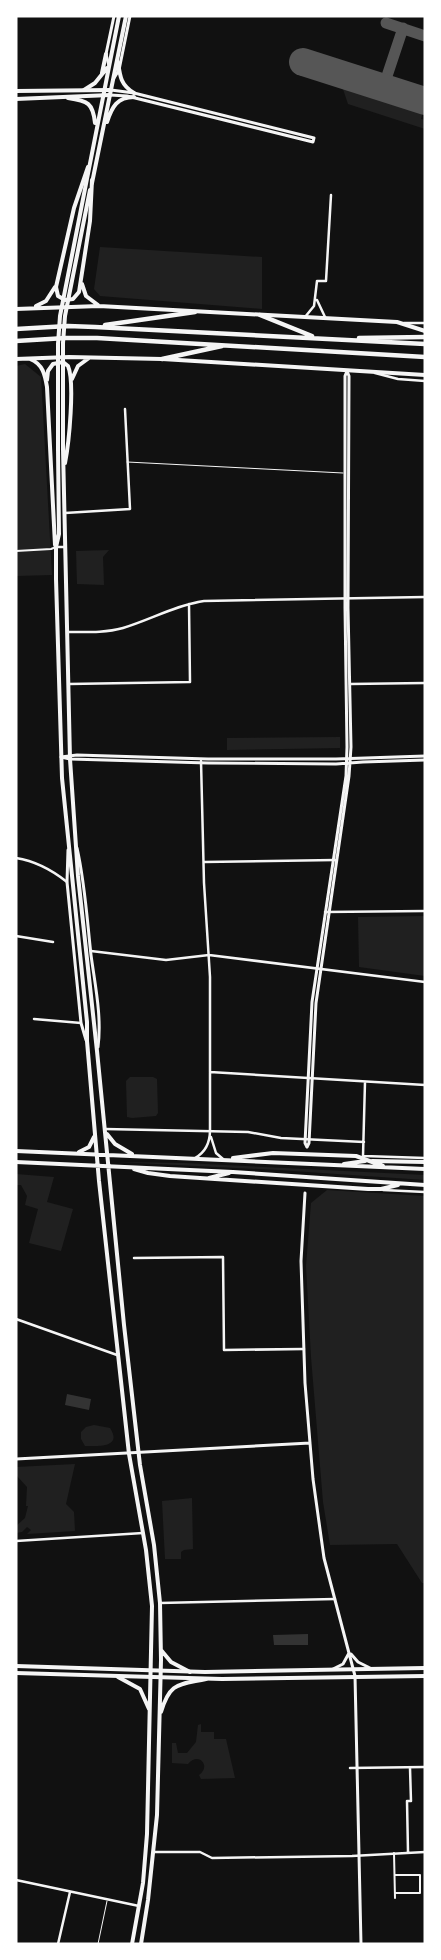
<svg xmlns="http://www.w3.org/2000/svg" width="441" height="1960" font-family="Figtree,sans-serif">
	<rect width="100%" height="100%" fill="#111"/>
	<path fill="#202020" d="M344,82L424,108L421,119L425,120V129L348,104L342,86Z
		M100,247L262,257V309L100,296L94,289Z
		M25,364L41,377L52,575L16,576V366Z
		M109,550L103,557L104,585L77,584L76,551Z
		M340,737V748L227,750V738Z
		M425,916V976L359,967L358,917Z
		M130,1077H153L157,1079L158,1113L156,1116L132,1118L127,1117L126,1081Z
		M117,1162L184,1163L425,1175V1180L278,1170Z
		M16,1174L54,1177L47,1202L73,1209L61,1251L29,1243L38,1209L25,1205L27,1196L21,1185H16Z
		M327,1190L425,1196V1583H422L397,1544L330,1545L323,1502L311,1357L306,1266L311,1203Z
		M94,1425L110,1428C123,1448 97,1446 85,1446L81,1439V1432L86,1427Z
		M75,1464L66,1504L74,1512L75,1531L27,1534L31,1530L27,1527L22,1532L16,1533V1526L25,1518L28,1506H26L27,1487L16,1475V1467Z
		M192,1498L193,1549L184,1550L181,1552V1559H165L162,1501Z
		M201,1724V1732H214V1739H226L235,1778L201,1779L199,1775C212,1766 198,1751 188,1764L172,1763V1743H176L178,1753H187L196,1742L198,1725Z"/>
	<path fill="#333" d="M67,1394L91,1399L89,1410L65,1405Z
		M308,1634V1645H274L273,1635Z"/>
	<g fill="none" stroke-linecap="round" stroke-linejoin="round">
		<path stroke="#565656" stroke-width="11" d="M386,23L425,36
			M383,88L403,28"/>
		<path stroke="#565656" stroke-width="28" d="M303,62L425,101"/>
		<path stroke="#f5f5f5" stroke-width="1" d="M127,462L343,473
			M98,1944L107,1901"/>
		<path stroke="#f5f5f5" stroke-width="2" d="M16,551L51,549L56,547
			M394,1853L395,1898
			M395,1875H420V1893H395"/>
		<path stroke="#f5f5f5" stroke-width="2.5" d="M317,300L325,317
			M305,317L314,306L317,281H326L331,195
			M404,323H425
			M375,373L398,379L425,381
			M65,513L130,509L125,409
			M56,547H65
			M68,632C86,632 105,633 123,628C150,620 176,605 204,601L425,597
			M69,684L190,682L189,604
			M350,684L425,683
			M16,858C35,861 52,870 67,882
			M204,862L335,860
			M325,912L425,911
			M16,936L53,942
			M91,951L166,960L209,955L425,982
			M34,1019L81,1023
			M210,1072L425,1085
			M105,1129L248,1132L281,1138L364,1142
			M211,1137L216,1153L223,1159
			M363,1156L365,1082
			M364,1156L425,1158
			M195,1158C206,1152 210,1143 210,1130V977L204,883L201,761
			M383,1190L425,1192
			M134,1258L223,1257L224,1350L304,1349
			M16,1319L117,1355
			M16,1541L143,1533
			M160,1603L335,1599
			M350,1768L425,1767
			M153,1852H200L212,1858L352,1856L425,1852
			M408,1852L407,1801H411L410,1768
			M16,1880L139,1906
			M58,1944L70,1892"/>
		<path stroke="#f5f5f5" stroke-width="3" d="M109,66L106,54L114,16
			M114,78L119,70L130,16
			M110,95L127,96L313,142L314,138L134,93L111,90
			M61,757L70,759L208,763L336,764L363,762L425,760
			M61,757L77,755L208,759H336L425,756
			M77,848C85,883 87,919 91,955C95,985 102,1017 98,1047
			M68,850L67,882L81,1023L86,1040
			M307,1147L309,1143L316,1003L349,776L351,747L348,608L349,376L347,371
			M307,1147L305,1143L312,1002L346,776L347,747L345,608V376L347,371
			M305,1193L301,1261L305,1383L313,1479L324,1558L355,1676L361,1944
			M16,1459L310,1443
			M351,1654L358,1662L370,1668
			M333,1669L343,1664L349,1653"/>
		<path stroke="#f5f5f5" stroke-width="4" d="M118,62C120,77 121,85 134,93
			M102,73L106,54
			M84,90L95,83L107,68
			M68,98C88,101 93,103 95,123
			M107,122C112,107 117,97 134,97
			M92,183L126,16
			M58,449V344L60,316L119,16
			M63,449V343L65,316L90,190
			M16,1666L205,1672L425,1668
			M16,1673L222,1679L425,1676"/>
		<path stroke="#f5f5f5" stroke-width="4" d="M16,91L111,90
			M16,99L110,95
			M88,167L74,208L56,287L58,296L65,300L73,299L79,292L90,221L92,180
			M82,284L86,296L98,305
			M36,306L46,301L55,287
			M16,309L99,306L397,322L425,331
			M16,359L69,357L162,359L425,375
			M30,359C43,364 45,375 47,387L55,545
			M72,379L78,366L89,358
			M47,380L48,371L53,364L63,362L68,366C75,382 69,443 65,463
			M58,449L59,534L56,547V579L62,778L87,1022V1041L99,1181L129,1454L146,1550L152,1606L147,1834L143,1883L132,1944
			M63,449L70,759L78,876L97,1051L124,1325L140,1465L154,1545L160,1603L161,1660L157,1815L148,1900L141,1944
			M107,1134L115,1144L132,1154
			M16,1151L425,1169
			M79,1152L89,1147L94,1137
			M233,1158L273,1153L356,1156L383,1166
			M372,1161L425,1162
			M16,1162L233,1172L425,1185
			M344,1164L365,1161
			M134,1169L148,1173L170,1176L368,1189H381L398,1185
			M209,1178L229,1173
			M161,1650L171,1662L190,1672
			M118,1677L140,1689L149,1709
			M161,1712C170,1682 178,1685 206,1679"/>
		<path stroke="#f5f5f5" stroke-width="4.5" d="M260,315L312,336
			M105,325L195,312
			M16,329L68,326L95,327L425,344
			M359,338L425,337
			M16,341L66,338H97L425,357
			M162,359L222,346"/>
	</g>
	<rect width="441" height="1960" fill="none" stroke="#ffffff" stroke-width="35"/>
</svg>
